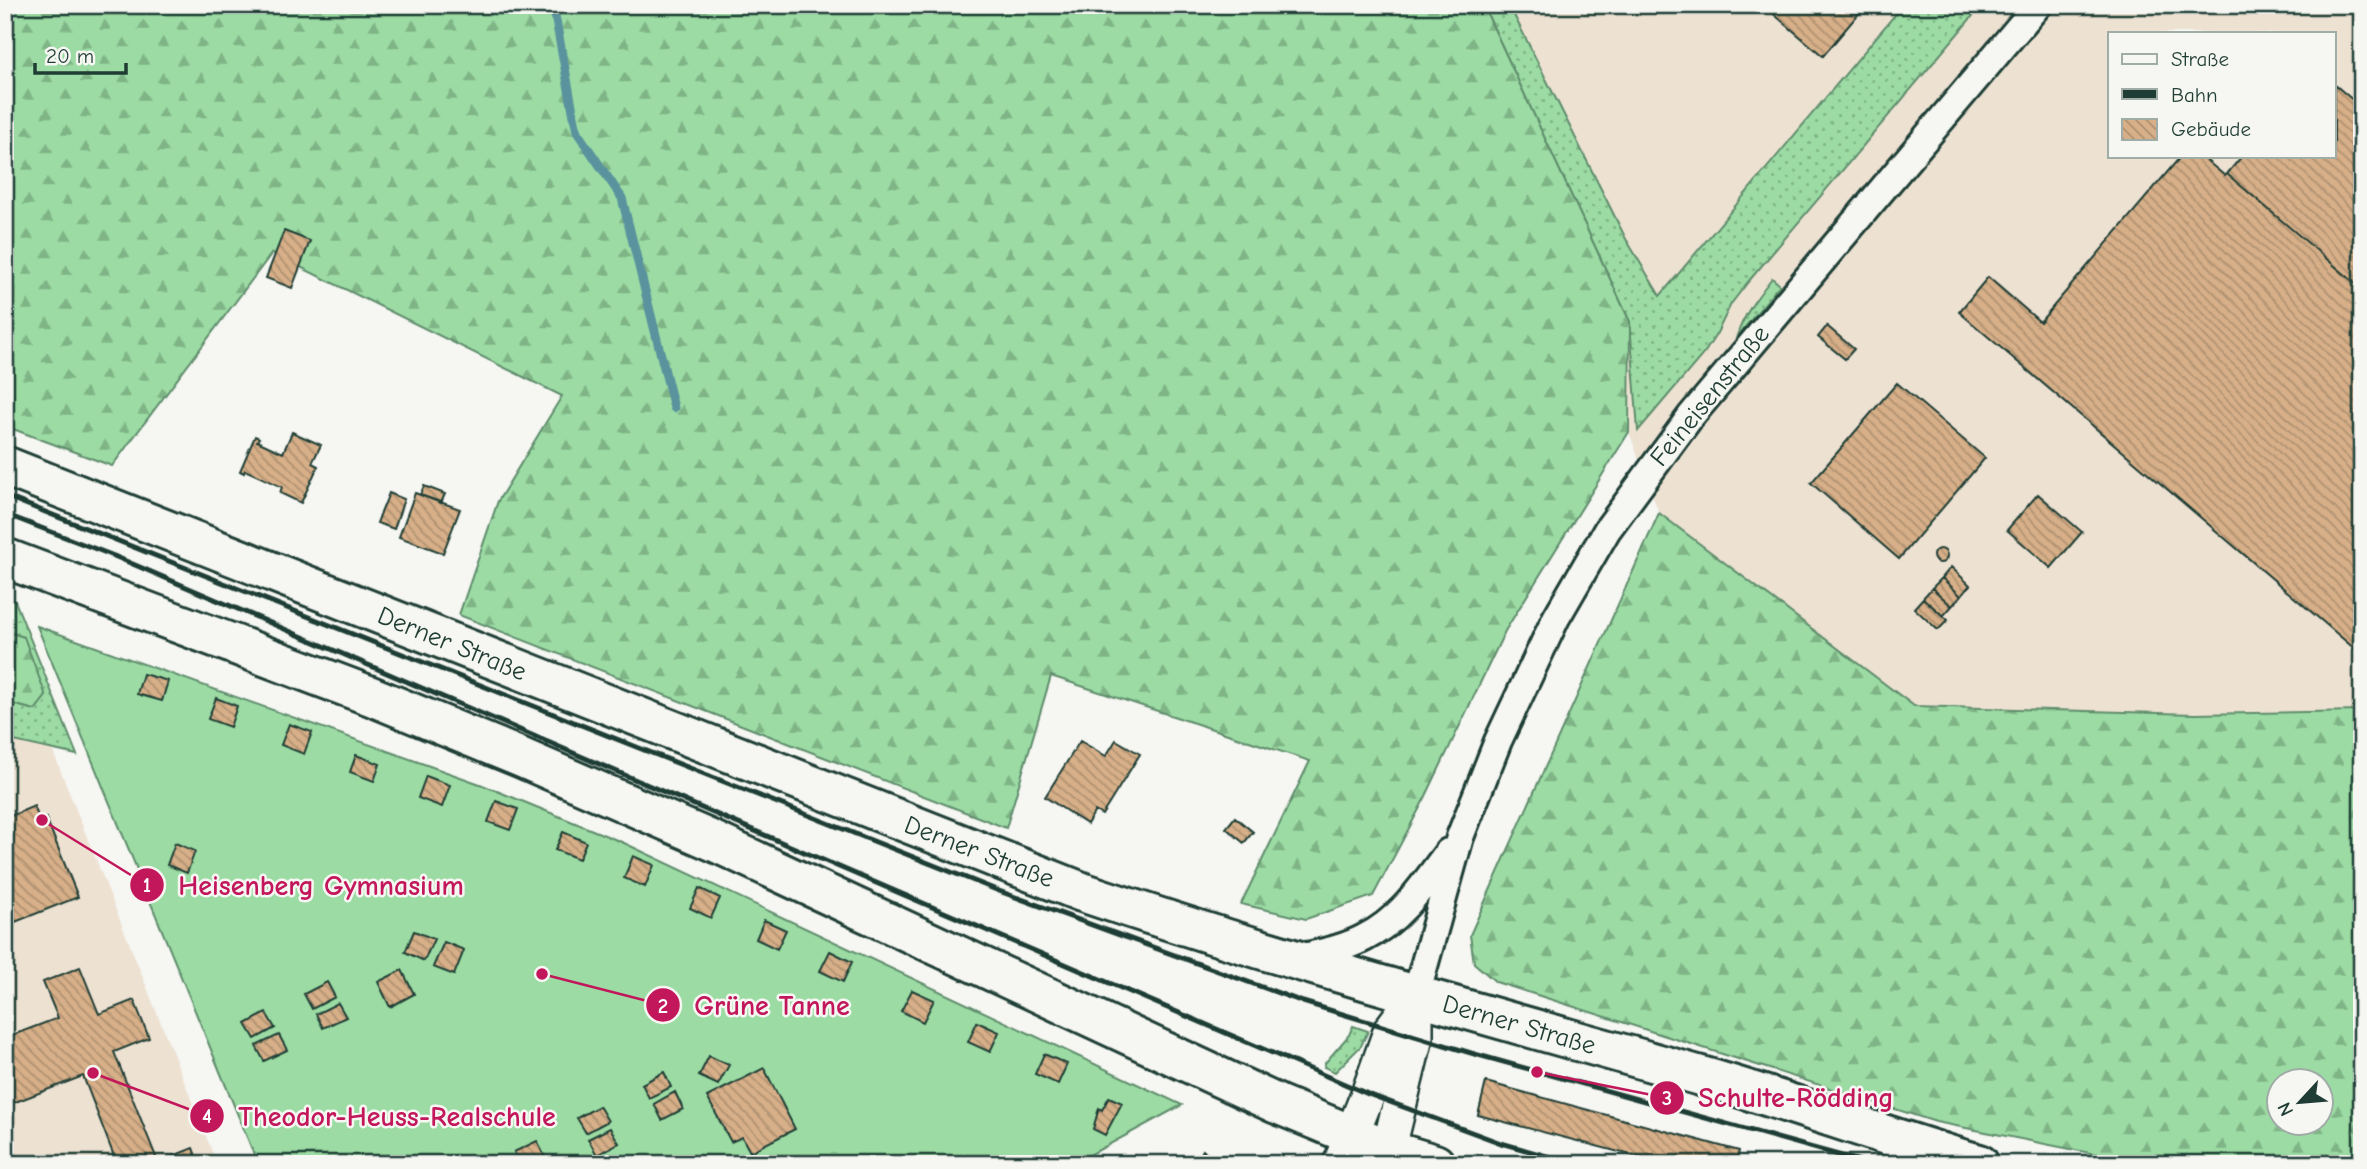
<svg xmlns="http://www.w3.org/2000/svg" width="2367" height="1169" font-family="'Comic Neue',sans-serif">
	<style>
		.built { fill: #ede1d2; fill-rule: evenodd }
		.grass { fill: url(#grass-dots); stroke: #5e8c6c; stroke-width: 2 }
		.forest { fill: url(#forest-firs); stroke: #5e8c6c; stroke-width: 2; fill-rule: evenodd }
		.garden { fill: #9cdca4; stroke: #5e8c6c; stroke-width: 2 }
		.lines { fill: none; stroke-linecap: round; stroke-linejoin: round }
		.stream { stroke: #5a939d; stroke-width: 9 }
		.building { fill: url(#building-back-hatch); stroke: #1f3d34; stroke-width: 2 }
		.minor-casing { stroke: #1f3d34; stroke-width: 32 }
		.tertiary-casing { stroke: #1f3d34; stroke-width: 38 }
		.primary-casing { stroke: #1f3d34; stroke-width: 44 }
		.minor { stroke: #f6f6f2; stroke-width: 26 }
		.tertiary { stroke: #f6f6f2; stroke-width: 33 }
		.primary { stroke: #f6f6f2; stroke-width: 38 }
		.rail { stroke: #1f3d34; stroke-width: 5 }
		.labels { text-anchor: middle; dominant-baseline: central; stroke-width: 5; stroke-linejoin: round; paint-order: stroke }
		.street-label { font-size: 26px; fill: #1f3d34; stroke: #f6f6f2 }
		.leader { fill: none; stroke: #c2185b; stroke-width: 2.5 }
		.callout-dot { fill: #c2185b; stroke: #f6f6f2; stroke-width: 2.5 }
		.mark-label { font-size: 21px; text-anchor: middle; font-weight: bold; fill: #fff }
		.callout-label { font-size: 28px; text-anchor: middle; font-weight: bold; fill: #c2185b; stroke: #f6f6f2; stroke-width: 5; stroke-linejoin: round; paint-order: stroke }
	</style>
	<defs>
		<pattern id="grass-dots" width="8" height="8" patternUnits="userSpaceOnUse" patternTransform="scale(1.75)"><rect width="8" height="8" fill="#9cdca4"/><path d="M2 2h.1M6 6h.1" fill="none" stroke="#7fb486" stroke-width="1.8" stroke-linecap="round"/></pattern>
		<pattern id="forest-firs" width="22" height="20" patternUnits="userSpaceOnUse" patternTransform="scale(1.75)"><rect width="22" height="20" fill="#9cdca4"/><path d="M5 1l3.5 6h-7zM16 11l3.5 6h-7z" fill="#7fb486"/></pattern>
		<pattern id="building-back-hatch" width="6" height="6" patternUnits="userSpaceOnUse" patternTransform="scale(1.75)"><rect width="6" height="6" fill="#d7af88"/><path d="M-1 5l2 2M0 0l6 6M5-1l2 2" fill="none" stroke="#ae9070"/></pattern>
	</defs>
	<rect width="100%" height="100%" fill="#f6f6f2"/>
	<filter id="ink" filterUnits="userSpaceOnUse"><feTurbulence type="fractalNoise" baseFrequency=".0143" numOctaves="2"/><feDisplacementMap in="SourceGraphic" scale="14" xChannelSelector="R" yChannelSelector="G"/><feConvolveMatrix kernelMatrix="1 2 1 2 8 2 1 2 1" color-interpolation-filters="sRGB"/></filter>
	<g filter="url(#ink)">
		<!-- built -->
		<path class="built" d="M1483,5h879v706l-167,3 -282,-8 -254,-193 -30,-81 1,-110zM2110,33h224v123h-224z
			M5,697l31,12 181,455h-212z"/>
		<!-- grass -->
		<path class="grass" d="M1483,5h26l117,234 34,57 243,-291h79l-234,277 -17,22 -14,29 -12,19 -67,79 -8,-109z
			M1772,278l8,7 -44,53c8,-24 21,-41 36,-60z
			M5,597l10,4 62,154 -72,-16v-37l30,8 -11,-73 -19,-6z
			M1353,1026l15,5 -7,15 -26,26 -11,-5 1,-4 24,-28z"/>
		<!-- forest -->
		<path class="forest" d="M5,5h1478l147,317 -1,110 -124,199 -79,165 -53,100 -67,23 -65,-15 69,-143 -259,-85 -45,152 -547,-213 39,-114 64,-105 -290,-143 -160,213 -107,-40z
			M1659,513l255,193 281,8 167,-3v453h-217l-209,-42 -440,-140 -22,-19 -4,-28zM2280,1082h42v42h-42z
			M5,631l19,6 22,59 -11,14 -30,-8z"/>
		<!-- garden -->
		<path class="garden" d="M37,626l443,158 144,59 558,262 -109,59h-815z"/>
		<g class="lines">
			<!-- stream -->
			<path class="stream" d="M553,5l24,127 45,66 52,210"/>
		</g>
		<!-- building -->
		<path class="building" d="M1763,5h103l-43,51z
			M2334,84l28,24v181l-135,-115 15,-18h92z
			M2181,156h20l24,20 2,-2 135,115v366l-403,-343 29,-35 52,45z
			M284,231l26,10 -18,47 -26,-10z
			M1827,326l27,23 -9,10 -27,-22z
			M1897,383l88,75 -86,101 -88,-76z
			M292,432l29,13 -9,18 6,3 -17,37 -21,-10 2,-6 -37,-17 -1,3 -4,-2 15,-35 4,2 -2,3 26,12z
			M424,486l21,8 -4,9 -21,-8z
			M389,493l15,6 -10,30 -17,-6z
			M415,493l45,16 -17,44 -44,-16z
			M2038,494l44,38 -31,36 -44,-38z
			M1933 556a7 7 0 1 1 14 0a7 7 0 1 1-14 0Z
			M1951,567l19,18 -9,11 -19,-18z
			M1942,578l19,18 -9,10 -20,-18z
			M1932,588l20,18 -9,10 -20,-18z
			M1923,598l25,22 -10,10 -24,-22z
			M143,674l25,7 -6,20 -25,-7z
			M216,698l21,8 -7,21 -22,-8z
			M289,724l23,8 -8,22 -23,-9z
			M1116,740l24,14 -38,61 -7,-4 -8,13 -42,-27 35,-56 26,15z
			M356,755l24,9 -6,17 -24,-9z
			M426,776l24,9 -8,22 -24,-9z
			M496,801l22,8 -8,21 -22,-8z
			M5,802l6,14 23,-10 6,15 6,-3 32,79 -73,29z
			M1235,817l18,15 -9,11 -18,-15z
			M563,832l23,10 -7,17 -24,-9z
			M175,843l20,8 -8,22 -20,-8z
			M633,856l21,9 -9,22 -21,-9z
			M699,888l21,10 -9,20 -21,-10z
			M764,920l22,10 -9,19 -21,-10z
			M414,931l20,8 -10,22 -19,-9z
			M444,942l20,8 -10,25 -21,-8z
			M830,951l22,11 -9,20 -23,-11z
			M80,967l19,47 35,-14 15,38 -35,14 44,110 35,-14 6,16h-82l-34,-88 -78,30v-68l53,-20 -15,-36z
			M402,970l12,24 -24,13 -12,-25z
			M327,982l8,15 -23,12 -8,-15z
			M912,990l22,10 -11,22 -22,-11z
			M338,1003l8,14 -23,11 -7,-14z
			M266,1013l9,15 -20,11 -9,-15z
			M977,1022l22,10 -9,20 -22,-10z
			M279,1035l8,15 -23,11 -8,-15z
			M1044,1054l23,10 -9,20 -23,-10z
			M709,1056l20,9 -11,20 -19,-9z
			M764,1068l31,61 -45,23 -8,-15 -11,5 -24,-45z
			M664,1072l7,15 -22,11 -7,-14z
			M1486,1082l253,69 -3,13h-71l-187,-49z
			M675,1092l8,17 -21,11 -8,-16z
			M1109,1097l13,6 -17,32 -12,-6 6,-21 3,2z
			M599,1106l9,15 -22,12 -9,-15z
			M610,1128l9,15 -22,12 -9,-16z
			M537,1141l8,16 -13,7h-12l-6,-12z
			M1203,1150l22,14h-30z"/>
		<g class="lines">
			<defs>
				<path id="minor" d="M1296,959c23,-6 47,-10 68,-21 37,-18 60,-54 84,-86
					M1416,995l44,-158 38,-96 58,-123 51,-88 84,-114 347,-411"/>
				<path id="tertiary" d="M1340,1164l28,-70 23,-65 25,-34
					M1385,1164l31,-127v-42"/>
				<path id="primary" d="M5,466l1077,426c204,69 412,125 619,184 94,27 185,61 278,88
					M5,558l366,138 151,62 191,83 564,263 111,46 47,14"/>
			</defs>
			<!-- minor casing -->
			<use href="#minor" class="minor-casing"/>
			<!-- tertiary casing -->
			<use href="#tertiary" class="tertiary-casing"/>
			<!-- primary casing -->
			<use href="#primary" class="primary-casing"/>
			<!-- minor -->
			<use href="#minor" class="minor"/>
			<!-- tertiary -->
			<use href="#tertiary" class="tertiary"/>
			<!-- primary -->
			<use href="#primary" class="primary"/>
			<!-- rail -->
			<path class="rail" d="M5,496l994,395 304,111 168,51 400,111
				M5,514l109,42 182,78 1072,460 133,49 74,21"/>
		</g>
	</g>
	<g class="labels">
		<!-- street labels -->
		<g class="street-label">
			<text transform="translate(1710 396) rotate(-51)">Feineisenstraße</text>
			<text transform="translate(452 644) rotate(22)">Derner Straße</text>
			<text transform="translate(979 852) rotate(21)">Derner Straße</text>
			<text transform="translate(1519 1025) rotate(16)">Derner Straße</text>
		</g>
	</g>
	<!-- callouts -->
	<path class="leader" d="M42 820L147 885M542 974L663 1005M1537 1072L1667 1098M93 1073L207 1116"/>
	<g class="callout-dot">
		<circle cx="42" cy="820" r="7"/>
		<circle cx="542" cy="974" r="7"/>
		<circle cx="1537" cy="1072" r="7"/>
		<circle cx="93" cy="1073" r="7"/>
		<circle cx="147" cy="885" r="18"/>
		<circle cx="663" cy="1005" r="18"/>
		<circle cx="1667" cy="1098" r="18"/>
		<circle cx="207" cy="1116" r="18"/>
	</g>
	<g class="mark-label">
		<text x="147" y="892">1</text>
		<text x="663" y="1013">2</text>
		<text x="1667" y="1105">3</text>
		<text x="207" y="1123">4</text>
	</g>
	<g class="callout-label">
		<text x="321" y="895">Heisenberg Gymnasium</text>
		<text x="772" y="1015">Grüne Tanne</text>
		<text x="1796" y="1107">Schulte-Rödding</text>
		<text x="397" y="1126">Theodor-Heuss-Realschule</text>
	</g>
	<!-- margin -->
	<rect width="2367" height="1169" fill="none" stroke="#f6f6f2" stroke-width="28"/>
	<rect x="14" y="14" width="2339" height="1141" fill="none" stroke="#1f3d34" stroke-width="2.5" filter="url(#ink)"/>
	<!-- legend -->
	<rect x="2108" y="32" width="228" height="126" fill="#f6f6f2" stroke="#a0aca6" stroke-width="2"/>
	<rect x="2122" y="54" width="35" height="10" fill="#f6f6f2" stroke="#a0aca6" stroke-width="2"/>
	<text x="2171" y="66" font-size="21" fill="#1f3d34">Straße</text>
	<rect x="2122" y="89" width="35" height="10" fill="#1f3d34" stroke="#a0aca6" stroke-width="2"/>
	<text x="2171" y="102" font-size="21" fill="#1f3d34">Bahn</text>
	<rect x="2122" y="119" width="35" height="21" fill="url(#building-back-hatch)" stroke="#a0aca6" stroke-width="2"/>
	<text x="2171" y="136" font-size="21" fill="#1f3d34">Gebäude</text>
	<!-- north arrow -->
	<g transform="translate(2300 1102) rotate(244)"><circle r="33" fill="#f6f6f2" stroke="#a0aca6" stroke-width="2"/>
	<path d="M0-5L12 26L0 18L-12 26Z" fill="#1f3d34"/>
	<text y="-10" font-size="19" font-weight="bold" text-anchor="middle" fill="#1f3d34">N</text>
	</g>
	<!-- scale -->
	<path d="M35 63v10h91v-10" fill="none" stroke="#1f3d34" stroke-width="3.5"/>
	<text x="46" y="63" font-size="21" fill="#1f3d34" stroke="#f6f6f2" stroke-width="5" paint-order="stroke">20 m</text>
</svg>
